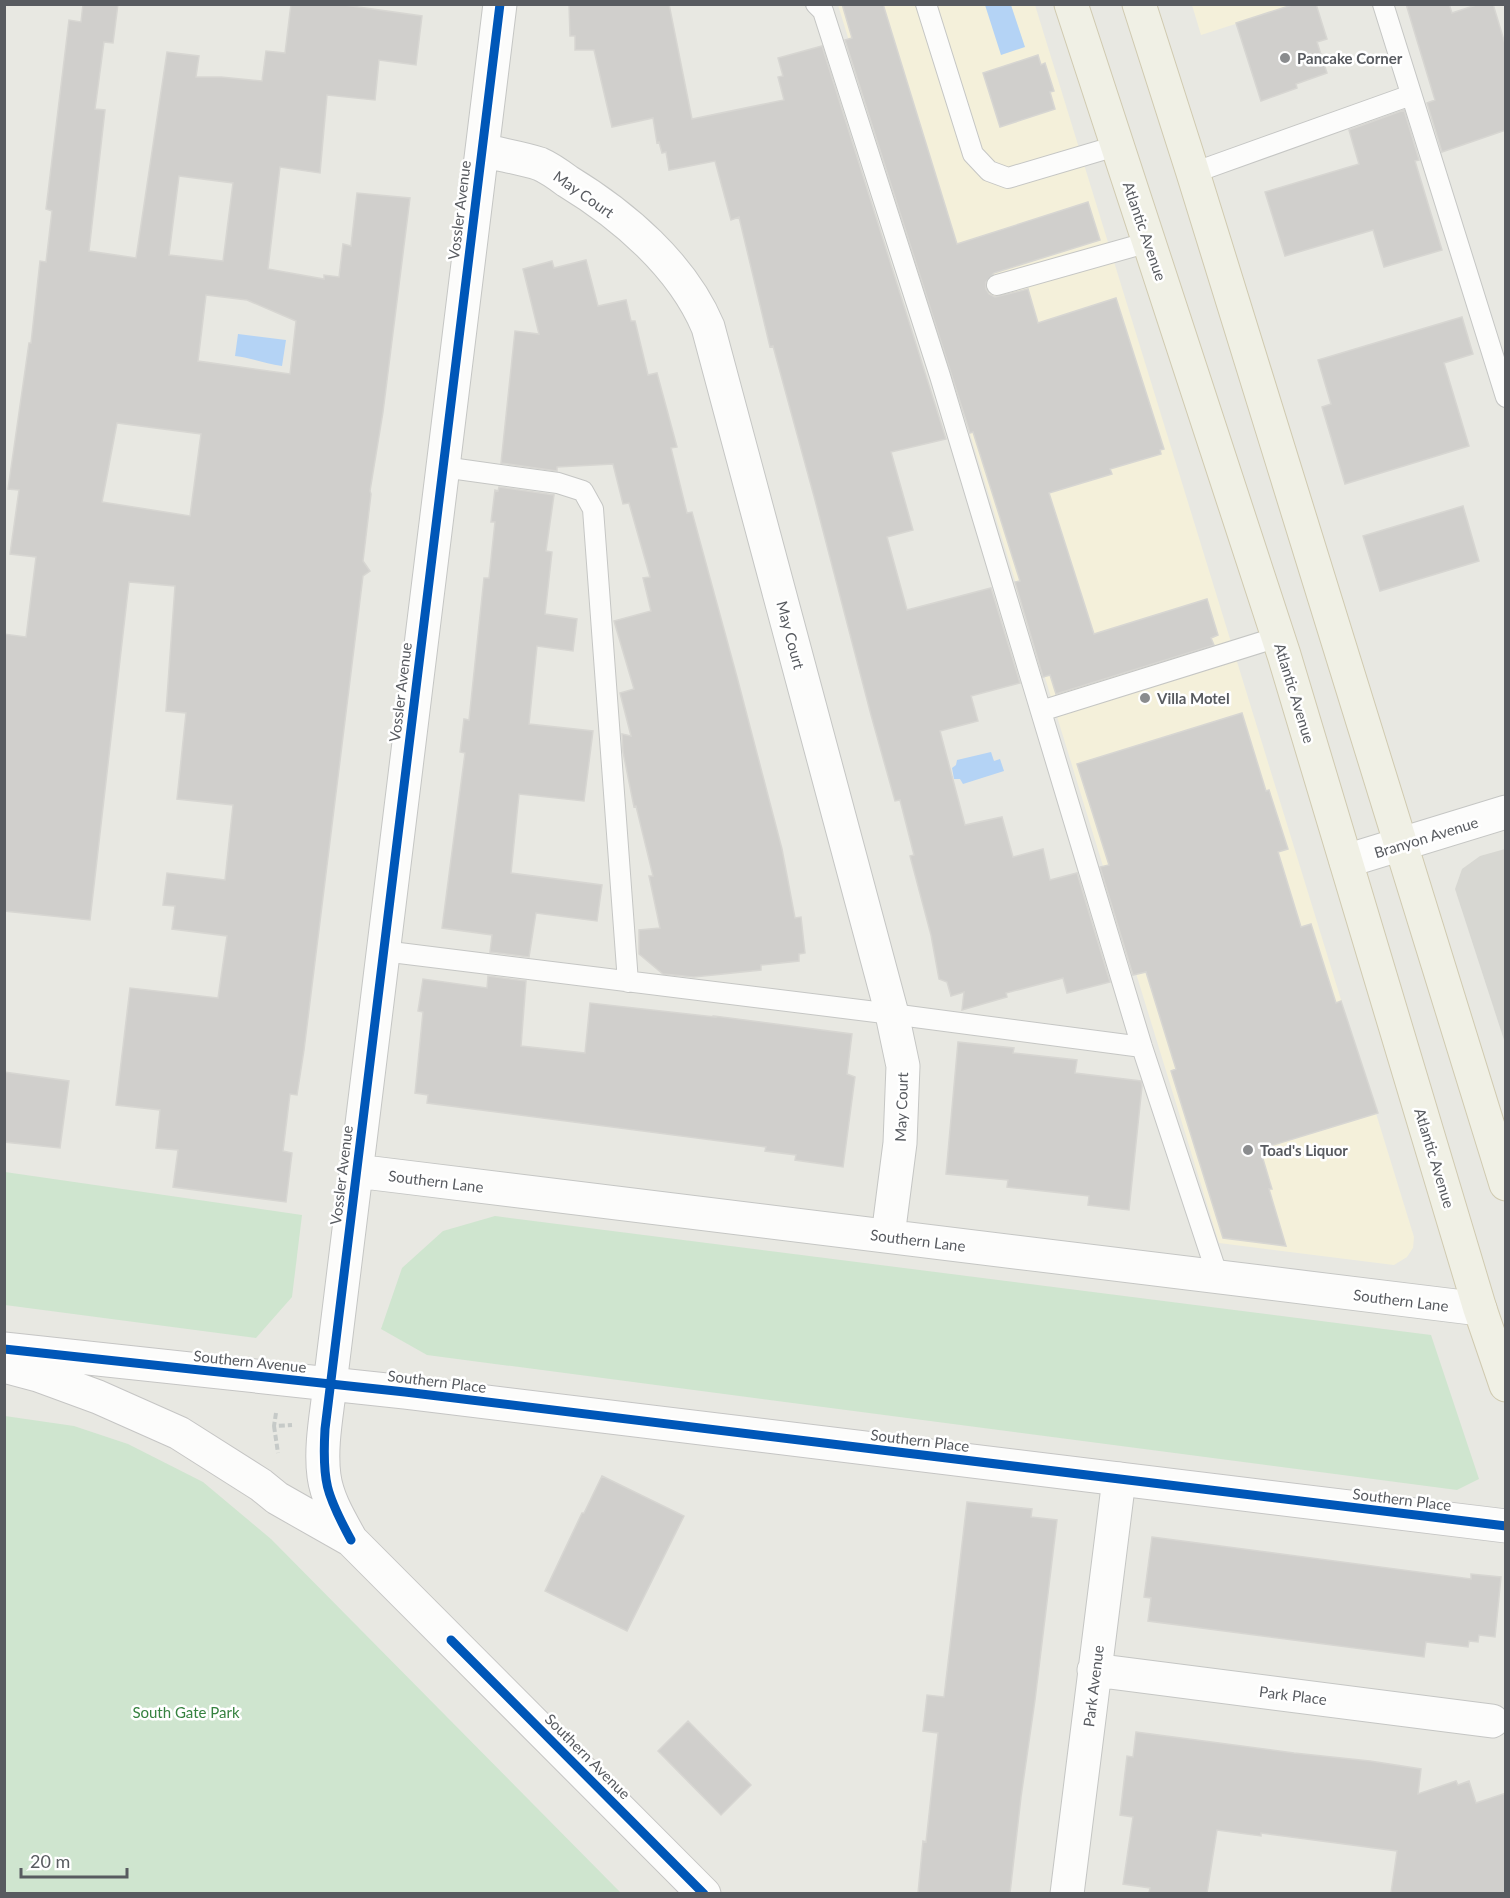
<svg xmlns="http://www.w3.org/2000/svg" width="1510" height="1898" font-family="Lato,sans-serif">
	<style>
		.commercial { fill: #f4f0da }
		.industrial { fill: #d7d7d2 }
		.green { fill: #cfe5cf }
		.water { fill: #b4d3f5 }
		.building { fill: #d0cfcc; stroke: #d7d6d2; stroke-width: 1.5; fill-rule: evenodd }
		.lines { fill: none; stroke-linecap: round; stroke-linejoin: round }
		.lane-casing { stroke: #c5c6c4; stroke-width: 22 }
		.street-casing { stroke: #c5c6c4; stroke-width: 35 }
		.secondary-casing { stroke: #c5c5c4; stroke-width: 35 }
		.primary-casing { stroke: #d0cab0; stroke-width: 35 }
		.path { stroke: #c6cac8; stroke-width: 4; stroke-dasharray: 6 3; stroke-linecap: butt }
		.lane { stroke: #fcfcfb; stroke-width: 20 }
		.street { stroke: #fcfcfb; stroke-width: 33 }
		.secondary { stroke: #fcfcfb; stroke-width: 33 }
		.primary { stroke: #f0f0e5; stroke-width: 33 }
		.cycleway-casing { stroke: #fff; stroke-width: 13 }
		.cycleway { stroke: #0057b8; stroke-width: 9 }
		.poi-dot { fill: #8a8c8e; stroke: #fff; stroke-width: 2 }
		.labels { text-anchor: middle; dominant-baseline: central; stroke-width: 5; stroke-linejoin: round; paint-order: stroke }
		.poi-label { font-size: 15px; font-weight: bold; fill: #585b60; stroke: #fff; text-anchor: start }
		.street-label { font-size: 15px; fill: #585b60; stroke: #fff }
		.park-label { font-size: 15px; fill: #368240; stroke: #fff }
	</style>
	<rect width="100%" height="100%" fill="#e8e8e2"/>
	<!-- commercial -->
	<path class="commercial" d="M838,5h197l379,1232 -1,11 -6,9 -13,8 -175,-22z
		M1192,5h103l-94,30z"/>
	<!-- industrial -->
	<path class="industrial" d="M1505,849h1l-1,194 -50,-154 7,-20 18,-13z"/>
	<!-- green -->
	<path class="green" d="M5,1172l297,43 -10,82 -36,41 -251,-33z
		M495,1216l936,119 48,144 -22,11 -1030,-135 -46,-26 21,-61 41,-37z
		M5,1416l69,10 54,18 75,38 68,57 350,354h-616z"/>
	<!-- water -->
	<path class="water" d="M985,5h26l14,42 -24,8z
		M238,334l48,6 -4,26c-17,-2 -30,-8 -47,-10z
		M991,752l3,9 6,-2 4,12 -41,13 -3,-5h-6l-2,-11 4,-3 1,-5z"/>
	<!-- building -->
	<path class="building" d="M83,4h35l-5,39 -9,-1 -9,67 10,1 -16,141 47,7 31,-206 32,4 -3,21h25l41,4 4,-30 19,2 6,-49h46l85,12 -6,49 -37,-5 -4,40 -48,-5 -7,78 -40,-6 -12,102 56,10v-4l15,2 4,-33 8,2 6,-53 53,5 -27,214 -13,79 1,3 -8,67 7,10 -7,5 -59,474 -7,45 -7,-1 -7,57 9,2 -6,49 -113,-15 5,-37 -22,-2 4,-38 -44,-5 14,-117 88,10 9,-62 -55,-7 3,-23 -12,-1 4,-32 58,7 8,-75 -56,-6 9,-86 -20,-2 9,-125 -46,-4 -39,338 -86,-9v-277l22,3 10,-80 -26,-3 9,-64 -11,-1 21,-146h2l9,-82 6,1 6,-51 -6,-2 23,-189 12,2zM179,176l54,7 -10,78 -54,-6zM206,295l41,5 49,21 -6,53 -92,-13zM117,423l84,11 -11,82 -88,-14z
		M569,4h100l23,115 92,-19 -6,-23 5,-1 -5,-18 44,-12 124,393 -55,13 22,78 -26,7 20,73 84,-22 29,95 -49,13 7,25 -38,10 25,94 37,-8 11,40 30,-8 7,31 27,-7 33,109 -43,11 -4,-15 -57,15 1,4 -45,13 2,-18 -13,4 -4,-14 -8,-3 -8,-44 -21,-79 4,-1 -14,-55 -5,1 -24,-86 -56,-215 -42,-154 -3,1 -31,-130 -8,3 -16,-59 -46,9 -3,-18 -4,1 -3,-11 -2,1 -4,-25 -41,9 -18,-77h-19v-14h-5z
		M842,4h41l74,240 131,-42 12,38 -106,33 -8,9v7l3,5 6,3 33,-8 10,34 78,-25 48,151 -4,1 1,4 -51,15 2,5 -63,19 45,141 113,-35 11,36 -7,3 3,7 -158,49 -6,-19 -7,2 -28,-95 5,-1 -47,-149 -3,1 -125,-393 7,-2z
		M1295,4h21l11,35 -10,3 10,31 -31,11 1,4 -36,13 -25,-78z
		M1406,4h43l3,9 27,-9h14l13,43v83l-64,22 -15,-49 8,-3z
		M1038,55l3,10 4,-2 9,28 -4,1 5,17 -55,18 -17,-54z
		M1404,110l15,50 -4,1 27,89 -58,17 -11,-37 -88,26 -20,-64 94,-28 -10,-34z
		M586,260l12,46 28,-6 5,21h4l13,54 9,-2 20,74 -6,1 16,65 5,-1 45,165 45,172 13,69 6,-1 4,36 -6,1v7l-38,4v5l-67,7 -31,-3 -24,-20v-24l21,-2 -11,-52h4l-17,-70 -2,1 -11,-55 -1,-18 9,2 -11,-43 14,-4 -20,-68 37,-10 -8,-33 7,-1 -21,-74 -6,1 -10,-40 -56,3v4l-56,-8 14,-132 24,3 -16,-65 29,-8 2,7z
		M1462,317l11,37 -29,9 25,83 -124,38 -23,-77 9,-3 -13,-44z
		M499,487l55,8 -8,56 6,1 -7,62 32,5 -4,32 -36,-5 -8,78 64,7 -9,70 -65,-7 -8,79 91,12 -5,36 -61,-8 -7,44 -39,-5 2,-17 -50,-7 23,-175 -5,-1 4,-33 5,1 15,-142h5l6,-56h-4l4,-32 3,1z
		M1463,506l16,55 -99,30 -17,-55z
		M1242,713l24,78 3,-1 19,59 -10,3 23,75 10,-3 25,79 5,-2 37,112 -118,36 12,40h-3l17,57 -63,-8 -52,-167 5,-2 -30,-97 -13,3 -33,-108 9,-2 -32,-101z
		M488,976l38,5 -5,65 64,7 5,-50 125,14 -1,-1 138,18 -5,40 8,3 -12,90 -48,-7 1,-5 -31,-4 1,-4 -339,-44 1,-8 -13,-2 8,-81 -5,-1 5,-32 64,9z
		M958,1042l56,6 -1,5 64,7 -2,13 66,8 1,5 -13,124 -41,-5 1,-9 -82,-9 1,-7 -62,-6z
		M4,1072l65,9 -9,67 -56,-6z
		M602,1476l82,40 -57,115 -82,-40 37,-78h2z
		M967,1502l65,7 -1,8 26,3 -22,180 -14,97 -11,96h-92l5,-52 3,1 12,-109 -15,-2 4,-36 17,2z
		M1152,1537l319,42v-5l30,3 -6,60 -16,-2 -1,7 -9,-1 -1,6 -42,-5 -2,15 -276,-36 3,-23 -7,-1z
		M688,1721l63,64 -30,30 -63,-64z
		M1136,1732l158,21 76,8 51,8 -3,25 38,-13 2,4 11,-4 7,22 30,-10v100h-115l6,-42 -136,-18v3l-44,-6 -10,63h-58l1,-5 -27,-4 10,-67 -13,-2 7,-59 6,1z"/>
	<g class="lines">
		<defs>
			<path id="lane" d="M816,4l7,7 117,365 202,671 76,230
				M926,4l47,150 16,17 19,7 108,-32
				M1383,4l123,393
				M1193,173l218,-78
				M997,285l152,-43
				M443,467l115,16 25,8 10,18 35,473
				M1041,711l237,-74
				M383,951l509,63 250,33"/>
			<path id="street" d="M482,150c19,5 40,8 58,14 9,4 19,11 27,17 56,34 115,84 141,146l184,687 11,52 -3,77 -12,93
				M1346,861l160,-49
				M356,1171l1124,138
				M330,1384l170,-1380
				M1094,1670l398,51
				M1067,1894l52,-415"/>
			<path id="secondary" d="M4,1349l401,43 1101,134
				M4,1366l34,9 60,22 81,36 82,52 16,13 74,42 353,354
				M330,1384c-3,29 -10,62 -6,92 3,23 16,44 27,64"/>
			<path id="primary" d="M1071,4l213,651 196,654 26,76
				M1139,4l54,169 313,1011"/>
		</defs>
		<!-- lane casing -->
		<use href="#lane" class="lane-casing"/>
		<!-- street casing -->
		<use href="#street" class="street-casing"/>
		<!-- secondary casing -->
		<use href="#secondary" class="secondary-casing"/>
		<!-- primary casing -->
		<use href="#primary" class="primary-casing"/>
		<!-- path -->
		<path class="path" d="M276,1413l-2,13 18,-1
			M274,1426l4,27"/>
		<!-- lane -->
		<use href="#lane" class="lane"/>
		<!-- street -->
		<use href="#street" class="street"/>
		<!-- secondary -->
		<use href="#secondary" class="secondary"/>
		<!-- primary -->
		<use href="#primary" class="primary"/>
		<defs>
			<path id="cycleway" d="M4,1349l401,43 1101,134
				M351,1540c-25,-46 -29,-59 -26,-111l175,-1425
				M451,1640l253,254"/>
		</defs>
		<!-- cycleway casing -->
		<use href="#cycleway" class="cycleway-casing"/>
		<!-- cycleway -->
		<use href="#cycleway" class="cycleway"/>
	</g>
	<!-- markers -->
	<g class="poi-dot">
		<circle cx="1285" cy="58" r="6"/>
		<circle cx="1145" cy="698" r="6"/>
		<circle cx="1248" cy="1150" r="6"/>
	</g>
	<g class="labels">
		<!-- poi labels -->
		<g class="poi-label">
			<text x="1297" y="58">Pancake Corner</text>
			<text x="1157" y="698">Villa Motel</text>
			<text x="1260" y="1150">Toad's Liquor</text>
		</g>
		<!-- street labels -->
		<g class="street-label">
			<text transform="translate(584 194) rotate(35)">May Court</text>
			<text transform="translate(459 210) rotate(-83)">Vossler Avenue</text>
			<text transform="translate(1145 231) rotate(71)">Atlantic Avenue</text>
			<text transform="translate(791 635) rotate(75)">May Court</text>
			<text transform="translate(400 692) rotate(-83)">Vossler Avenue</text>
			<text transform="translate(1295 693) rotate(73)">Atlantic Avenue</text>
			<text transform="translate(1426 837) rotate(-17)">Branyon Avenue</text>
			<text transform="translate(901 1107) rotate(-88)">May Court</text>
			<text transform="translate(1435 1158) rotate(73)">Atlantic Avenue</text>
			<text transform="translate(341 1175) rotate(-83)">Vossler Avenue</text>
			<text transform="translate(436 1181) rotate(7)">Southern Lane</text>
			<text transform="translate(918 1240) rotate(7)">Southern Lane</text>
			<text transform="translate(1401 1300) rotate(7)">Southern Lane</text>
			<text transform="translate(250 1361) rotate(6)">Southern Avenue</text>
			<text transform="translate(437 1381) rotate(7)">Southern Place</text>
			<text transform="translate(920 1440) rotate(7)">Southern Place</text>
			<text transform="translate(1402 1499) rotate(7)">Southern Place</text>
			<text transform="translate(1093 1686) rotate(-83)">Park Avenue</text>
			<text transform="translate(1293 1695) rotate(7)">Park Place</text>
			<text transform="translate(588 1756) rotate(45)">Southern Avenue</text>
		</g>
		<!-- park labels -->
		<g class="park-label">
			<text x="186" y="1712">South Gate Park</text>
		</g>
	</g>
	<!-- border -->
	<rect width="1510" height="1898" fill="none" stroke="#585b60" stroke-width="12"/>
	<!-- scale -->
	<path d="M21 1868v9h106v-9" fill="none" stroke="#585b60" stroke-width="3"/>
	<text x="30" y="1868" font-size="18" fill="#585b60" stroke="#ffffff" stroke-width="4.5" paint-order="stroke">20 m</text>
</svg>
